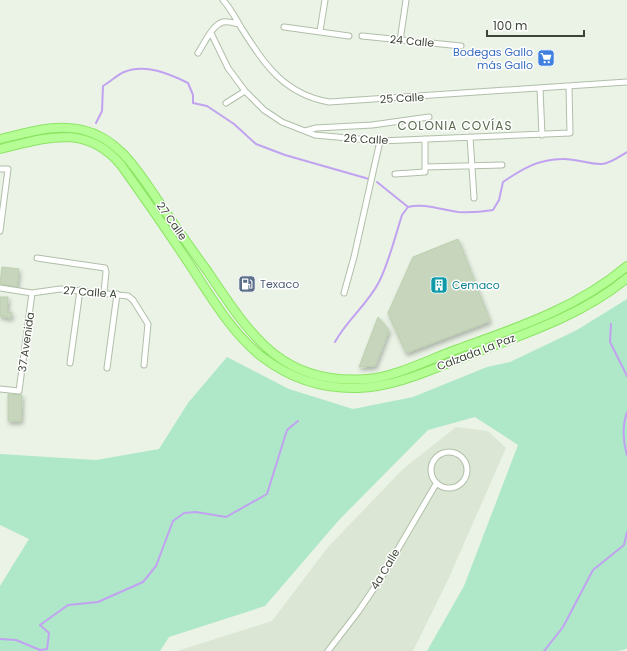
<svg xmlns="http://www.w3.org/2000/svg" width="627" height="651" font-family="Poppins,sans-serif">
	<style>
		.residential { fill: #dbe7d4 }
		.green { fill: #afe8c8 }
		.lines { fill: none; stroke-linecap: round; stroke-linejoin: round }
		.stream { stroke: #c1a2f0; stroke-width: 2 }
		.building { fill: #c6d5bc; stroke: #bcd0af; filter: url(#shadow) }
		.street-casing { stroke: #b1bfa9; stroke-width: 7 }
		.primary-casing { stroke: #8de464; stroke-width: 10 }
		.street { stroke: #fff; stroke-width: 5 }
		.primary { stroke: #b4fe95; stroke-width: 8 }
		.labels { text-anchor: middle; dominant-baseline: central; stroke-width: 3; stroke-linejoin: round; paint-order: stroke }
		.street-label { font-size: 11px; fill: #3c4636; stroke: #fff }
		.shop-label { font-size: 11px; fill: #366cbe; stroke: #fff; text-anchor: end }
		.service-label { font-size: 11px; fill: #4e5e75; stroke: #fff; text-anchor: start }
		.culture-label { font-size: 11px; fill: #0d838f; stroke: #fff; text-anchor: start }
		.neighbourhood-label { font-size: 12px; letter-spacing: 1px; fill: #59694d; stroke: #fff }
	</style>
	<defs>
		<filter id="shadow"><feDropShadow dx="1.5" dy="3" stdDeviation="2" flood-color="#0004"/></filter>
	</defs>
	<rect width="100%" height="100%" fill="#eaf3e6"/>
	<!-- residential -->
	<path class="residential" d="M456,427l32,4 18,17 -58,132 -35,71h-236l95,-30 56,-74 75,-78z"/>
	<!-- green -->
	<path class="green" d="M627,299v350l-9,2h-191l37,-65 54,-141 -43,-28 -47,13 -89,90 -74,86 -96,31 -9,14h-160v-65l29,-47 -29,-14v-71l96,6 63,-11 29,-46 39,-46 62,32 64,20 60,-12 74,-30 23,-5 67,-32z"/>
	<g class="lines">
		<!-- stream -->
		<path class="stream" d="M96,123l6,-12 1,-25c7,-4 14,-11 21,-14 21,-9 46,2 64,11l5,12v8l14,3 27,18 22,20 29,11 84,24
			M377,182l31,25
			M611,324l-1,18 17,34
			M335,342c12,-22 32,-37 44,-60 10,-20 16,-45 23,-67l6,-8c17,-4 33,3 50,5 13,1 23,0 35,-2l6,-10 4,-18c19,-13 36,-23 59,-23 13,-1 28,6 40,5 9,-1 18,-8 25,-12
			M627,412c-5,14 -4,29 0,43
			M0,639l16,1 24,10 7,-1 2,-16 -9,-8 28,-20 30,-3 45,-20 13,-16 17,-45 11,-8 12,-1 30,5 41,-23 20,-64 11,-9
			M544,651l19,-24 30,-57 31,-25 3,-13"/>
	</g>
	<!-- building -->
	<path class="building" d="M458,239l32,82 -84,32 -18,-40 25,-56z
		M2,267l17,2 -2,18 -17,-3z
		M0,297h8l-1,15h5l-1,6 -11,-2z
		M378,317l11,13 -14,36 -16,1z
		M8,394l14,1 -1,26h-13z"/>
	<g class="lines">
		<defs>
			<path id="street" d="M223,0c8,9 13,19 19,29 23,36 42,65 87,73l298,-20
				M284,27l65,9
				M320,31l5,-31
				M211,33l17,35 17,23 19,19 18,12 33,13 65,6 190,-8 -1,-46
				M362,36l99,10
				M400,41l6,-41
				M198,53c6,-9 14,-28 25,-31 5,-1 11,1 16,2
				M540,89l2,46
				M226,103l19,-12
				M305,131l11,-3 56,-3 57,-8
				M470,137l4,61
				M425,167l77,-2
				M0,169h8l-8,62
				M395,174l30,-2v-33
				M37,258l68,10 1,4 -2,20
				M0,288l32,5 28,-4 68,7 5,4 15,24 -4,41
				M344,293l10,-36 26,-116
				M70,363l10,-73
				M107,368l10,-74
				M0,389l19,2 13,-98
				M431 470a18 18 0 1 1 36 0a18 18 0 1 1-36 0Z
				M328,651l30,-39 23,-34 55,-94"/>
			<path id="primary" d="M0,139c27,-6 56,-16 83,-9 34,8 52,37 70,63 18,27 36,53 55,79 42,62 73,114 159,107 28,-2 61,-19 88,-29 61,-22 121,-41 172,-84
				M0,149c46,-11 86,-26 121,16 23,32 45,64 67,97 21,32 46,75 77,97 27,20 59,30 93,29 37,-1 72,-18 106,-31 57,-22 116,-40 163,-79"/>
		</defs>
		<!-- street casing -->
		<use href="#street" class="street-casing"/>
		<!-- primary casing -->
		<use href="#primary" class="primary-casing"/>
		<!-- street -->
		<use href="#street" class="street"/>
		<!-- primary -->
		<use href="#primary" class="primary"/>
	</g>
	<!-- icons -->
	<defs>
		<symbol id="supermarket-square" viewBox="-11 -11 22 22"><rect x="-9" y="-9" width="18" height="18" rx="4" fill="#3f7fe0" stroke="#fff"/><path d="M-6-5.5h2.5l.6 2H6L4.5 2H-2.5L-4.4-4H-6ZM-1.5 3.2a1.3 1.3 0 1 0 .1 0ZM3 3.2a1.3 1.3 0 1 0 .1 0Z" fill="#fff"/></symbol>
		<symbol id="fuel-square" viewBox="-11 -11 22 22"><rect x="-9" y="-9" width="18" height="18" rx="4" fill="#5c6f8a" stroke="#fff"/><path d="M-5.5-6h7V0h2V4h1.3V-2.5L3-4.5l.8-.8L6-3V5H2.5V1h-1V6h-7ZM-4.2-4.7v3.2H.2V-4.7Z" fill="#fff"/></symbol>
		<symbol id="building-square" viewBox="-11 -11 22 22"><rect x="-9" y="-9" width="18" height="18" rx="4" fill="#0f9aa8" stroke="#fff"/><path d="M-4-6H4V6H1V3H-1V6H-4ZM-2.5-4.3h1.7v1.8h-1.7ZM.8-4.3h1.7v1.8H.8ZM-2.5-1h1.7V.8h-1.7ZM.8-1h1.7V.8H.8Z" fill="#fff"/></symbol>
	</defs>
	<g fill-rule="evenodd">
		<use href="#supermarket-square" x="536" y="48" width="20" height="20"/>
		<use href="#fuel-square" x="237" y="274" width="20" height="20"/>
		<use href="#building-square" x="429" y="275" width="20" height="20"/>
	</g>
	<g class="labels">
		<!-- street labels -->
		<g class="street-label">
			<text transform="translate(412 41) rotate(5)">24 Calle</text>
			<text transform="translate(402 98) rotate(-3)">25 Calle</text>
			<text transform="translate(366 139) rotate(3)">26 Calle</text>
			<text transform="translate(172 221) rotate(55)">27 Calle</text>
			<text transform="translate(90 292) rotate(4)">27 Calle A</text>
			<text transform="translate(26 342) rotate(-82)">37 Avenida</text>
			<text transform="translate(476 352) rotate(-21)">Calzada La Paz</text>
			<text transform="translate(385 569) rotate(-59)">4a Calle</text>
		</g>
		<!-- shop labels -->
		<g class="shop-label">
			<text x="533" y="52">Bodegas Gallo<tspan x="533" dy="13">más Gallo</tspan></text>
		</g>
		<!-- service labels -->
		<g class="service-label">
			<text x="260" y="284">Texaco</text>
		</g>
		<!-- culture labels -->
		<g class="culture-label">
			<text x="452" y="285">Cemaco</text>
		</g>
		<!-- neighbourhood labels -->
		<g class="neighbourhood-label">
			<text x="455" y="125">COLONIA COVÍAS</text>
		</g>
	</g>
	<!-- scale -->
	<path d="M487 30v6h97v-6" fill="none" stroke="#3c4636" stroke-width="2"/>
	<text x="493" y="30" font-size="12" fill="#3c4636" stroke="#ffffff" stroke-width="3" paint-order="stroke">100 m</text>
</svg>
